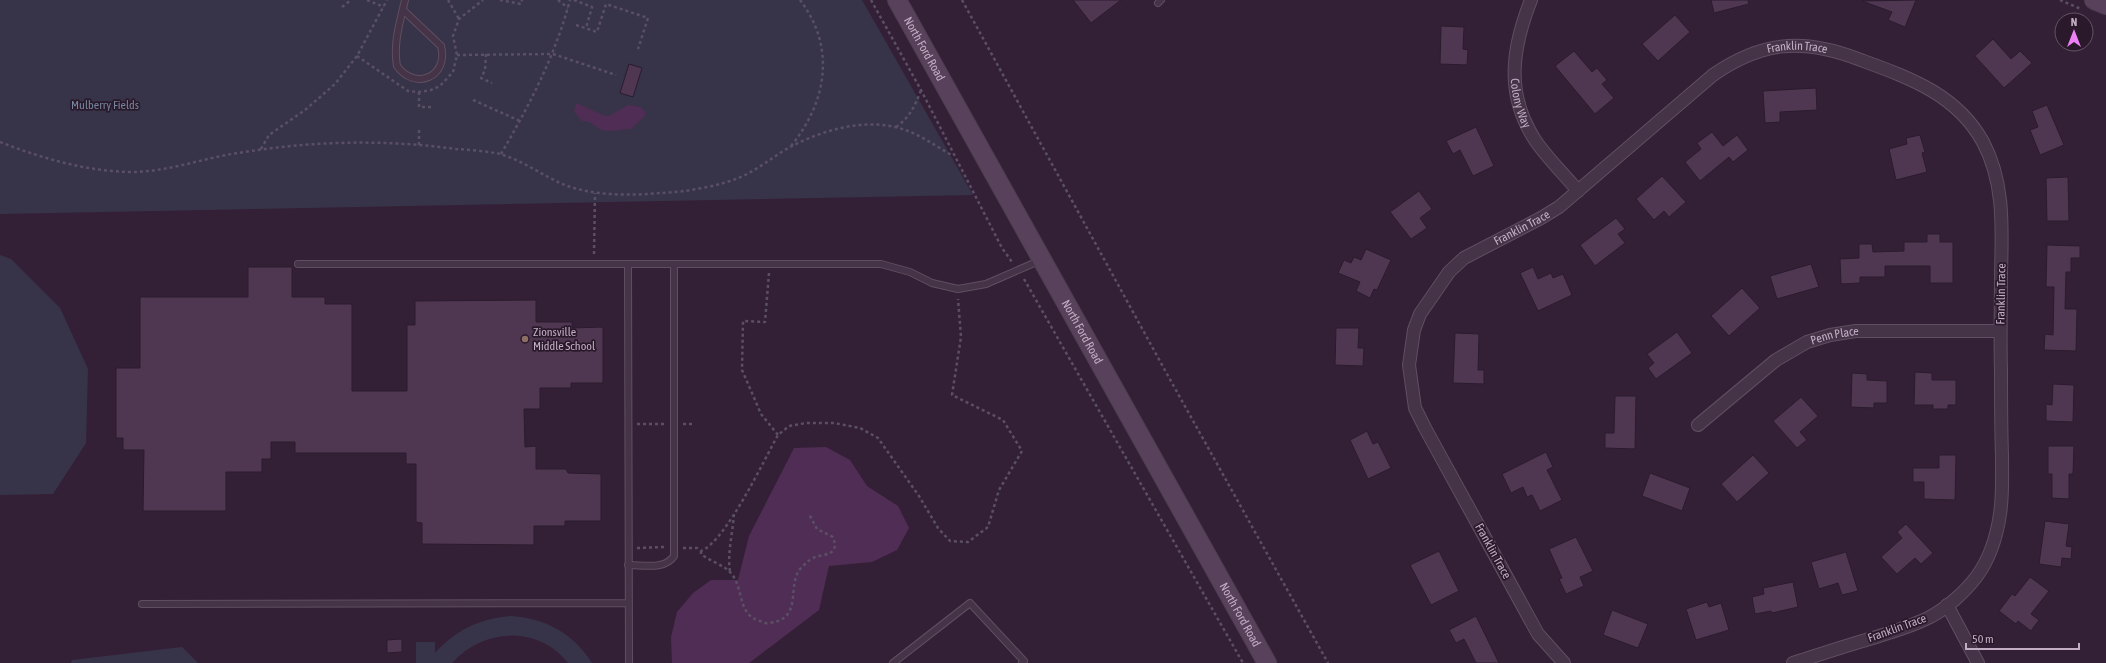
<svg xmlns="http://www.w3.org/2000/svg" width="2106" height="663" font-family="'Asap Condensed',sans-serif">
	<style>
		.green { fill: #373449 }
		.water { fill: #502d54 }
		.building { fill: #4f3752; stroke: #2b1b2d }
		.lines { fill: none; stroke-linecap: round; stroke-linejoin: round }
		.lane-casing { stroke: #604e62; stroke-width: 8 }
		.street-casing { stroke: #604e62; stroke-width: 14 }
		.secondary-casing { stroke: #4e3d50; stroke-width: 20 }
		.path { stroke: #5a4f65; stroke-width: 2.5; stroke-dasharray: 3 3; stroke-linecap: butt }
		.lane { stroke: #453347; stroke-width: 6 }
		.street { stroke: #453347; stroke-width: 12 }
		.secondary { stroke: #58415a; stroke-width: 18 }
		.education-dot { fill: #8d6e63; stroke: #29192b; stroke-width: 1.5 }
		.labels { text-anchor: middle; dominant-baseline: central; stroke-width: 3.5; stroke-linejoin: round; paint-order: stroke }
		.street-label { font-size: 12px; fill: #c2adc4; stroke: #29192b }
		.park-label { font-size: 12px; fill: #75879e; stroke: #29192b }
		.poi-label { font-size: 12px; fill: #c2adc4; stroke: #29192b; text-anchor: start }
	</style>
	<rect width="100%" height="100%" fill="#342036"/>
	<!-- green -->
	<path class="green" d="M0,0h862l111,195 -973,19z
		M0,255l11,4 49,49 28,61 -2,74 -33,51 -53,1z
		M510,616c35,2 63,17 82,47h-24c-30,-38 -85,-35 -116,0h-36v-21h19v11c21,-23 44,-34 75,-37z
		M182,647l16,16h-127l1,-3z"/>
	<!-- water -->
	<path class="water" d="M576,103l29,13 6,-1 17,-10 12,2 6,6 -2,4 -13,12c-11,0 -19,4 -29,1 -9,-3 -8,-9 -20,-9l-8,-9z
		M826,447l24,13 17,26 31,20 11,22 -12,22 -25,12 -43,4 -10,44 -70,53h-77l-1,-26 6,-25 16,-19 18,-13h27l11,-44 45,-88z"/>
	<!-- building -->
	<path class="building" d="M1073,0h48l-30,23z
		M1711,0h37l1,4 -35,9z
		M1916,0l-11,27 -17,-7 4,-8 -30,-11z
		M1675,15l15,17 -32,29 -16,-17z
		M1441,26l23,1 -1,22 5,1 -1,15 -27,-1z
		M1993,39l18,20 9,-8 12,12 -28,25 -29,-32z
		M1574,51l18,21 5,-4 10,12 -5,4 12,14 -19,16 -40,-48z
		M629,64l13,4 -9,29 -13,-4z
		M1816,88l1,22 -37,2v10l-15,1 -2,-32z
		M2047,105l17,40 -24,10 -10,-25 8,-3 -6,-16z
		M1476,127l18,39 -21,10 -13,-26 -7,4 -7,-13z
		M1712,132l11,14 14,-11 11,15 -15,12 -4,-5 -29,24 -15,-19 16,-13 -4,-6z
		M1920,135l5,17 -3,1 5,19 -31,8 -7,-31 18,-5 -1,-6z
		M1662,176l24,26 -17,15 -5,-6 -10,9 -18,-21z
		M2068,177l1,44h-22l-1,-43z
		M1419,191l13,18 -12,9 7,10 -16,11 -21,-27z
		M1616,218l9,11 -7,5 7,9 -30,23 -15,-21z
		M1927,234h13v8h13v41h-23v-17h-45v11h-25v6l-19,1 -1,-25 19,-1v-14h13l1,8 31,-1v-9h23z
		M2047,245l33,1v12h-9v14h-5l-1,37h12l-1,42 -32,-1 1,-16 8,1 1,-48h-8z
		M1366,249l25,11 -14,30 -3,-1 -4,9 -14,-7 4,-9 -22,-9 6,-13 7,3 3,-6 7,3z
		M1811,264l8,23 -42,12 -7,-23z
		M248,267h44v30h33v7h27v87h55v-66h8v-24l121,-1v22h36v6l31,-1v56h-32v5h-31v21h-16l1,38 11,-1v23h30l2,4 33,1v47h-36v5h-31v19l-112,-1v-21l-6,-1v-58h-10v-11h-111v-11h-24v17h-9v13h-36v39h-83l1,-61h-21v-12h-7v-70h24v-71h108z
		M1533,267l5,12 13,-6 2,5 10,-4 9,21 -34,16 -18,-38z
		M1742,288l18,20 -31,28 -18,-20z
		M1336,328h23l-1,20h6l-1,18 -28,-1z
		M1677,332l15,21 -36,26 -8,-11 6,-5 -7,-9z
		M1455,333l24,1 -1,36h6v14l-31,-1z
		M1915,372l17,1v7h24v25h-8v4h-15v-4h-19z
		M1852,373l15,1v6l20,1v22h-13v5l-23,-1z
		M2053,384l21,1 -1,37 -27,-1v-17l6,1z
		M1615,396h21l-1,53 -30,-1v-15h9z
		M1801,397l17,19 -18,16 7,8 -10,8 -24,-27z
		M1367,431l6,13 5,-2 13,26 -23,11 -18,-39z
		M2048,446h26l-1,28h-4v25l-17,-1v-24h-4z
		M1546,452l7,15 -6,3 15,30 -22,11 -8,-16 -5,2 -4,-10 -12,6 -9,-19z
		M1753,455l16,18 -32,29 -16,-18z
		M1939,455h17l-1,45 -31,-1v-17h-11v-14h26z
		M1650,473l40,15 -8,23 -40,-15z
		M2045,521l24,3 -3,22 6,1 -1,12 -9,-1 -1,9 -22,-3z
		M1906,524l27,29 -12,11 -6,-6 -18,16 -16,-17 21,-19 -5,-6z
		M1576,537l17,34 -13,6 4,9 -18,8 -7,-15 3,-1 -13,-29z
		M1439,551l20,40 -28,14 -21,-40z
		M1846,552l12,39 -16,4 -4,-12 -19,6 -8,-27z
		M2030,577l19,14 -18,23 8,6 -8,11 -13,-10 -2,3 -17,-13 13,-17 3,2z
		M1793,582l5,25 -26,6 -1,-2 -16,3 -3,-17 12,-3 -1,-6z
		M1707,602l2,5 12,-4 8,27 -33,10 -10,-31z
		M1612,610l36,14 -10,24 -35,-13z
		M1476,616l23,47h-23l-12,-24 -8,4 -7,-13z
		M402,639v13l-15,1v-13z"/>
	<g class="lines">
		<defs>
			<path id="lane" d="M1158,3l3,-3
				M403,10l38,36c8,31 -26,45 -44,20 -4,-23 3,-44 8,-66
				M298,264h583l29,8 22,11 26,6 28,-5 55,-24
				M628,264l1,399
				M628,565c16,0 37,5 46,-9v-292
				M142,604l487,-1
				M893,663l77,-60 54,58 -2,2"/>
			<g id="street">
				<path id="s1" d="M1531,0c-19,48 -26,94 4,140 12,18 29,34 43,51"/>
				<path id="s2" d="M1698,425l78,-65 31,-18 23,-7 26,-4h144"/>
				<path d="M1947,605l31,58"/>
				<path id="s3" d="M1564,663l-26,-29 -113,-206 -10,-20 -6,-43 5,-35 6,-16 29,-42 15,-14 77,-40 18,-11 154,-132c49,-34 90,-37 145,-16 49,18 98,34 125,83 22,41 19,87 18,132 0,32 -1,64 0,96 0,29 0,57 1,86 0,19 1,39 -2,58 -3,21 -10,44 -23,62 -12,16 -30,32 -47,41 -17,9 -36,14 -54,20 -28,8 -55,17 -83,26"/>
			</g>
			<g id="secondary">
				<path id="s4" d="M897,0l370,663"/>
				<path d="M2094,0l12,5"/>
			</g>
		</defs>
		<!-- lane casing -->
		<use href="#lane" class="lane-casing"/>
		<!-- street casing -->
		<use href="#street" class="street-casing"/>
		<!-- secondary casing -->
		<use href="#secondary" class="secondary-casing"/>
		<!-- path -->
		<path class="path" d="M367,0l17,7
			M448,0l11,19
			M500,0l21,4 1,-4
			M558,0l10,8
			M574,0l18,7 -6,21
			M871,0l50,90 81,158 10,14
			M962,0l205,374 161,289
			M2060,0l21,9
			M342,7l9,-7
			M576,25l21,7 9,-28 42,14 -10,31
			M486,54l-1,16 -4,8 11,5
			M457,55l96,-1 63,21
			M357,56l51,35 11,1 12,-2 9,-4 13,-14 4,-17 -4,-19 6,-17 24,-19
			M419,92v15h13
			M473,100l47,21
			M896,127c14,-10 19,-21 25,-37
			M0,142c44,17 88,30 135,30 35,-1 69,-14 103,-19 73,-12 144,-14 218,-4 14,1 30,2 44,5 21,6 39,19 58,28 29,14 71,14 103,11 25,-1 60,-7 82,-17 17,-8 31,-20 47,-29 31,-16 70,-28 105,-20 22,5 39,18 58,29
			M419,145v-16
			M791,146c36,-44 45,-99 9,-146
			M261,149l8,-14 36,-25 30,-26 22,-28 30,-56
			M501,154c29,-50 54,-98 69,-154
			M594,254l1,-61
			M769,273l-4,49 -22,-1 -1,49 19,44 17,21
			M1024,279l219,384
			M637,424h27
			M683,424h12
			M637,548l27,-1
			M683,548h14l4,3c25,-10 63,-91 77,-116l11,-9 17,-3h28l26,5 18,10 41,58 19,32 12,13 18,1 20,-15 11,-37 23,-39 -19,-31 -51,-25 9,-58 -3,-38
			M701,551v3c7,6 24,12 29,18 15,16 6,42 30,49 3,1 6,3 9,2 37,-4 15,-41 34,-57 3,-3 6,-6 10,-8 11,-5 27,-1 20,-21l-16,-8 -8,-15
			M730,571c-3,-17 3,-39 4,-58"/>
		<!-- lane -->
		<use href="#lane" class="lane"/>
		<!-- street -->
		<use href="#street" class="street"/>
		<!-- secondary -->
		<use href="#secondary" class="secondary"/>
	</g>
	<!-- markers -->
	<circle class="education-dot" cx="525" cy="339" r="4"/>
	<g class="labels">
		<!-- street labels -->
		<g class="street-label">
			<text stroke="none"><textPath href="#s4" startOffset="56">North Ford Road</textPath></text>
			<text stroke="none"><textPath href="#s3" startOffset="865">Franklin Trace</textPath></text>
			<text stroke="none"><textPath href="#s1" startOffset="106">Colony Way</textPath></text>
			<text stroke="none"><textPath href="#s3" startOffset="529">Franklin Trace</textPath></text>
			<text transform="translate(2001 294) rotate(-89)">Franklin Trace</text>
			<text stroke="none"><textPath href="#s4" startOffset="380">North Ford Road</textPath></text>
			<text stroke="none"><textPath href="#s2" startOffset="166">Penn Place</textPath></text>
			<text transform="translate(1493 551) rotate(61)">Franklin Trace</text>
			<text stroke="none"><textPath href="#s4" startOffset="704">North Ford Road</textPath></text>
			<text transform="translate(1897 628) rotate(-20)">Franklin Trace</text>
		</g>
		<!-- park labels -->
		<g class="park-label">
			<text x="105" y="105">Mulberry Fields</text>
		</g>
		<!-- poi labels -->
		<g class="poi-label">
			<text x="533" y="332">Zionsville<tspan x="533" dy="14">Middle School</tspan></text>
		</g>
	</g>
	<!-- north arrow -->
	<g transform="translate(2074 32)"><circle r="19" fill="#29192b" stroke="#665468"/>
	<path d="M0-3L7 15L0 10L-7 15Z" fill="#ed81f5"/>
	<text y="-6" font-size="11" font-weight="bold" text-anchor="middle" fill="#c2adc4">N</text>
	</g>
	<!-- scale -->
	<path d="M1966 643v6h113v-6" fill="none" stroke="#c2adc4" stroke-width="2"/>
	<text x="1972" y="643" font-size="12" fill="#c2adc4" stroke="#29192b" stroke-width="3" paint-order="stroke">50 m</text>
</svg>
